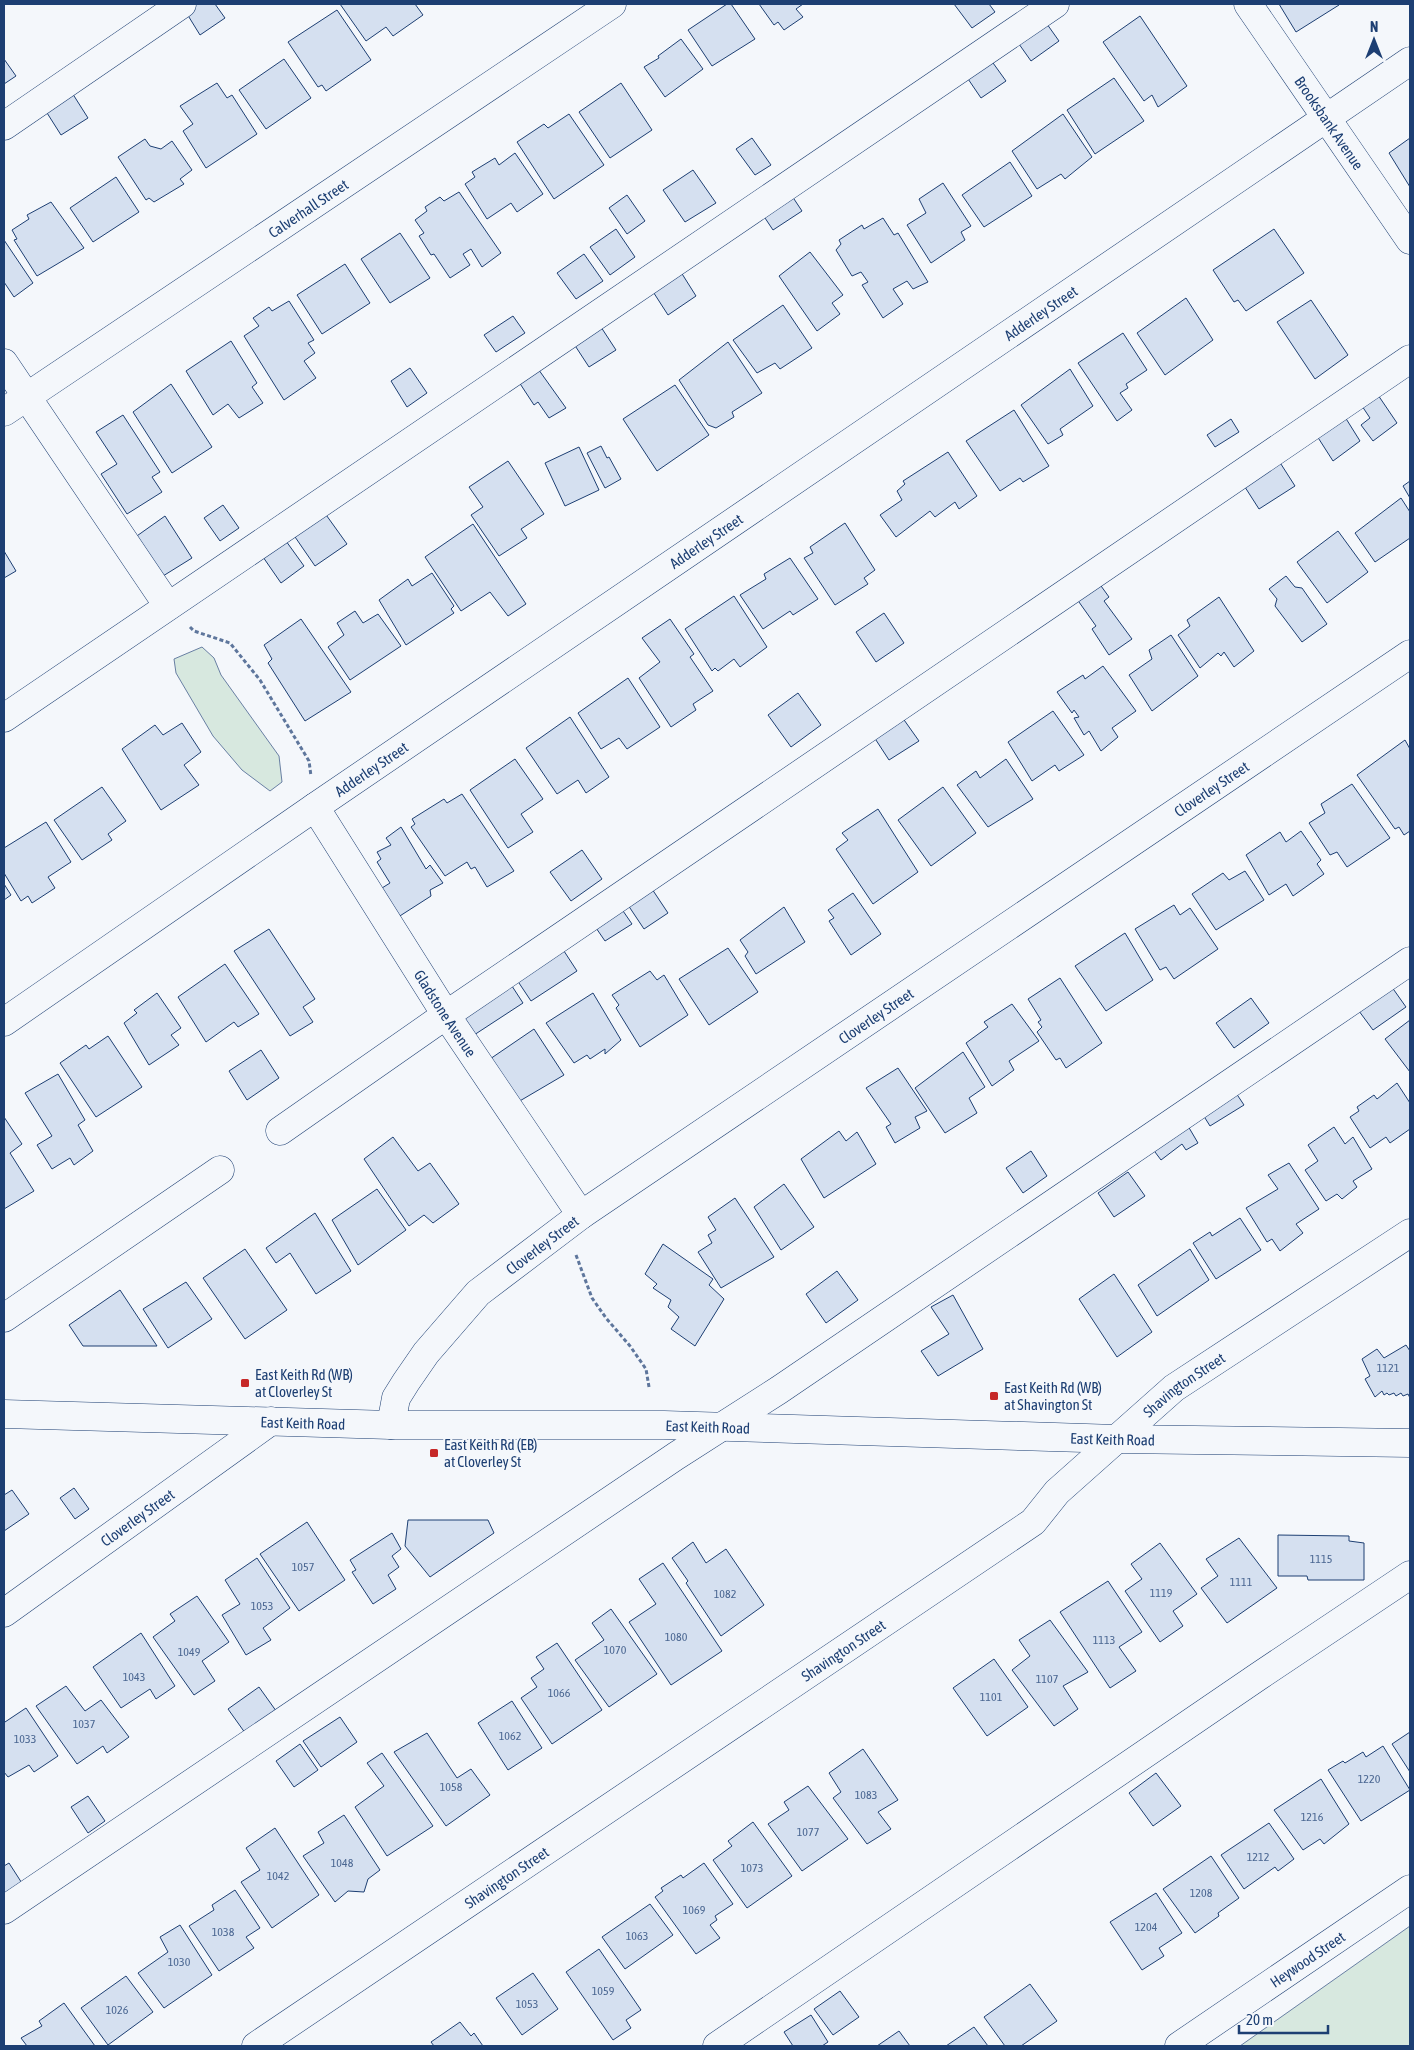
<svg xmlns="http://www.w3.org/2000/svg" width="1414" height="2050" font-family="'Asap Condensed',sans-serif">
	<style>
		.green { fill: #d7e8df; stroke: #687fa3 }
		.building { fill: #d5e0f0; stroke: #1d3f73 }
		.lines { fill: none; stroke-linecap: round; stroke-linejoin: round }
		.minor-casing { stroke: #1d3f73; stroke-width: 29 }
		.major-casing { stroke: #1d3f73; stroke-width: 29 }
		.path { stroke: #5e769c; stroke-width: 3; stroke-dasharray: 4 2.5; stroke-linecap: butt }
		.minor { stroke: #f4f7fb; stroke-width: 28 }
		.major { stroke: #f4f7fb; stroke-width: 28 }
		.poi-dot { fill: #c62828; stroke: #f4f7fb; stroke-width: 2 }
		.labels { text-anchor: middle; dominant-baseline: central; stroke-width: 4; stroke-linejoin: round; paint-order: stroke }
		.number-label { font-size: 12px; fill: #4b6792 }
		.street-label { font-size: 15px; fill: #1d3f73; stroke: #f4f7fb }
		.poi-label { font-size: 15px; fill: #1d3f73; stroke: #f4f7fb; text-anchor: start }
	</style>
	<rect width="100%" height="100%" fill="#f4f7fb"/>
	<!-- green -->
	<path class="green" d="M202,647l12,11 7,17 58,81 3,26 -12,9 -28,-21 -29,-34 -37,-63 -2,-14z
		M1410,1926v120h-170z"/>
	<!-- building -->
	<path class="building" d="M192,4h23l10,14 -25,17 -16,-26z
		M340,4h75l8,11 -30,21 -7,-9 -20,14z
		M727,4h4l24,35 -43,27 -24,-36z
		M759,4h44l-7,5 7,8 -19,13 -6,-8 -4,3z
		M954,4h35l6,8 -23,16z
		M1279,4h59l1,1 -43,27z
		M337,10l34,50 -45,31 -4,-6 -4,2 -30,-45z
		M1140,16l47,70 -29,21 -6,-12 -8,6 -41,-59z
		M1042,17l17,24 -28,20 -17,-24z
		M681,39l22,30 -38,28 -21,-30 15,-9 -1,-2z
		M988,56l18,25 -25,17 -17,-25z
		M4,59l12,17 -12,8z
		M284,59l27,39 -45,31 -27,-39z
		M1114,78l30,43 -49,33 -28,-44z
		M217,83l10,15 5,-3 25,39 -51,34 -23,-37 10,-7 -13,-18z
		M621,83l31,47 -42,28 -31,-46z
		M69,88l19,30 -27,17 -19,-30z
		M569,114l35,51 -50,34 -37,-57 27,-18 4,4z
		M1063,114l29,43 -27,22 -4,-5 -24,15 -25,-38z
		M752,138l19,27 -16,10 -19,-26z
		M1410,138v49l-21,-34z
		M145,139l5,7 11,3 11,-8 20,29 -12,9 4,5 -30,18 -5,-4 -3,2 -28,-43z
		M515,153l28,41 -26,18 -6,-9 -24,16 -22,-35 10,-7 -3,-5 23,-14 4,7z
		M1010,162l22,34 -48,31 -22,-32z
		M693,170l23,33 -31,19 -22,-32z
		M116,177l23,35 -46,30 -23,-34z
		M943,183l28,43 -10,6 4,8 -34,23 -24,-38 19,-12 -7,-14z
		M459,192l42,61 -19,14 -11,-18 -8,5 7,11 -20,13 -16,-24 -3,1 -12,-19 5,-3 -9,-13 12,-9 -2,-4 15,-10 4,4z
		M790,193l12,18 -29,19 -12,-18z
		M627,195l18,26 -18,13 -18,-26z
		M51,202l33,46 -47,28 -23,-36 3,-1 -5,-9 17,-11 -2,-4z
		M883,218l11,17 4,-2 30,49 -15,7 -6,-8 -14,8 10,15 -20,14 -21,-33 6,-3 -7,-10 -9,4 -16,-26 5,-6 -2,-4 23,-15 2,4z
		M616,229l19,28 -25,18 -20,-28z
		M1274,229l30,44 -58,38 -8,-11 -4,2 -21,-32z
		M400,233l30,45 -40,25 -29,-44z
		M4,240l29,43 -19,14 -10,-15z
		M810,252l33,43 -11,8 8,11 -23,17 -38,-55z
		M584,254l19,27 -27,18 -19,-26z
		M345,264l25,39 -48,31 -25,-39z
		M679,269l17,27 -28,19 -18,-28z
		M1186,298l27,42 -48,35 -28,-42z
		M1311,300l37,55 -33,24 -38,-57z
		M289,301l25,39 -6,3 7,10 -11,8 12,17 -32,22 -40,-64 15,-10 -6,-8 16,-11 3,4z
		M783,305l29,43 -32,21 -5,-6 -18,10 -24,-33z
		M513,316l12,17 -29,19 -12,-17z
		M599,324l17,26 -27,17 -17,-26z
		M1123,333l24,37 -21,14 2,4 -8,5 12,17 -15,11 -39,-58z
		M231,341l26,42 -5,4 11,16 -24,15 -11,-14 -15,11 -27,-44z
		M728,342l34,51 -30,19 2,5 -18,11 -8,-3 -29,-45z
		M536,366l30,42 -17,10 -11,-16 -4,3 -17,-26z
		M410,368l17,25 -20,14 -16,-26z
		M1070,369l23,37 -33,23 3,6 -15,9 -27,-39z
		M171,384l41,63 -40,26 -39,-61z
		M675,385l34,50 -52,36 -34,-52z
		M1378,395l19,28 -24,18 -12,-16 9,-7 -8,-12z
		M1014,410l35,56 -26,16 -3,-4 -20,13 -34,-50z
		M123,415l37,57 -8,5 10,15 -35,22 -26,-40 16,-10 -21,-32z
		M1345,417l15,24 -27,20 -16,-25z
		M1231,419l8,13 -24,15 -8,-12z
		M601,446l6,12 2,-1 12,22 -16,9 -18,-35z
		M579,447l20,43 -34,16 -20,-43z
		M948,452l29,44 -18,13 -4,-7 -20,15 -5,-6 -34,26 -16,-22 22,-15 -5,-9 8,-7 -2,-3z
		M508,461l36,53 -23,15 6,9 -28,18 -28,-41 12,-8 -14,-20z
		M1279,461l16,25 -36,23 -16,-25z
		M1410,481v17l-7,-12z
		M1401,498l9,14v26l-35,24 -20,-29z
		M223,505l16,23 -19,13 -16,-23z
		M324,512l23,32 -32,22 -22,-32z
		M165,516l27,42 -29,18 -29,-38z
		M845,523l30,47 -11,8 4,6 -33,21 -31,-47 9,-5 -3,-6z
		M473,524l53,80 -18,12 -18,-24 -29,19 -36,-54z
		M1338,531l30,41 -41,31 -30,-41z
		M286,541l18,25 -23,17 -18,-26z
		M4,551l12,20 -12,7z
		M790,558l28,41 -25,16 -3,-4 -27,18 -23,-34 26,-16 -2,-5z
		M432,573l22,33 -3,3 3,4 -48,32 -27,-45 29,-21 4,7z
		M1286,576l9,11 7,1 25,36 -25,18 -27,-36 2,-7 -8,-10z
		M1096,579l13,18 -5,4 28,38 -23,16 -17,-26 4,-3 -22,-31z
		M734,596l33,51 -27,20 -6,-8 -16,12 -3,-3 -3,3 -27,-42z
		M1219,597l35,54 -20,16 -10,-15 -3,4 -3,-3 -18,15 -22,-33 12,-9 -3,-6z
		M355,611l8,12 15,-9 23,32 -51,34 -22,-33 16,-12 -7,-12z
		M884,613l20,30 -28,19 -20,-30z
		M301,619l50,73 -46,29 -37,-58 4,-4 -8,-14z
		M670,619l24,35 -4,3 23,34 -20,13 3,6 -25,17 -32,-49 21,-16 -18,-24z
		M1171,635l27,41 -46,35 -23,-36 23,-16 -3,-9z
		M1103,666l33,45 -24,17 6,9 -17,14 -12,-20 -5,4 -10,-17 5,-1 -5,-7 -2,3 -15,-21 26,-17 2,4z
		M628,678l32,49 -33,22 -8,-11 -18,11 -23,-36z
		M798,693l23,32 -30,22 -23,-32z
		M1053,711l31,44 -25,16 -4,-6 -23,16 -24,-39z
		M570,717l39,60 -23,16 -8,-13 -21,14 -31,-46z
		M902,717l17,24 -30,19 -15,-23z
		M182,723l19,29 -17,13 15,20 -38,25 -39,-61 33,-24 8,10z
		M1405,740l5,9v82l-6,4 -5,-8 -4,2 -38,-54z
		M515,759l28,40 -22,15 12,18 -25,16 -38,-58z
		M1006,759l27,40 -45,28 -31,-42 19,-14 4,7z
		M1352,784l38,54 -43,29 -10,-15 -7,3 -21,-32 16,-10 -4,-9z
		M102,787l24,34 -18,13 4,6 -30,20 -28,-40z
		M943,787l33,46 -45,33 -33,-46z
		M462,794l52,77 -27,16 -12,-20 -4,2 -4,-7 -22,14 -34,-49 4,-3 -3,-5 32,-20 3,4z
		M878,809l40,63 -45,32 -37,-55 12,-9 -6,-7z
		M46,822l25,40 -23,15 7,11 -23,15 -4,-7 -7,5 -17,-28v-25z
		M401,827l25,42 4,-4 13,18 -13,7 1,6 -39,25 -18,-28 16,-10 -13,-21 4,-3 -4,-7 14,-7 -5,-7z
		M1301,831l20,29 -4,4 7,10 -31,22 -7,-12 -17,11 -23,-40 34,-23 6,10z
		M582,850l20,29 -31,22 -21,-29z
		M1245,871l19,29 -48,30 -24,-36 31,-21 6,7z
		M4,884l7,11 -7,5z
		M652,889l16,24 -24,16 -16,-24z
		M853,893l28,41 -30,21 -22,-34 5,-3 -6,-8z
		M1174,905l6,10 10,-7 28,41 -44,30 -8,-12 -6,3 -25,-41z
		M784,907l21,35 -49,32 -11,-18 3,-4 -8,-12z
		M621,908l11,16 -27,17 -11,-16z
		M269,929l46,70 -12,8 10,15 -23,14 -56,-85z
		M1125,933l28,47 -47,31 -31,-45z
		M562,948l15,23 -46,30 -16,-24z
		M728,948l30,44 -49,33 -30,-46z
		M225,964l34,50 -21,13 -4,-5 -28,20 -28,-45z
		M650,971l7,9 7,-5 24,40 -48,32 -24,-39 3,-3 -7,-10z
		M1060,978l42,65 -36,25 -6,-10 -4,2 -19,-28 5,-5 -4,-5 3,-2 -13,-21z
		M510,983l13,20 -49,32 -13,-21z
		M1389,983l17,24 -33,23 -17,-23z
		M157,993l24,35 -10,7 8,10 -30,20 -25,-42 13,-10 -3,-3z
		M593,993l28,47 -16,14v-5l-15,10 -3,-4 -13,8 -28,-40z
		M1251,998l18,25 -35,25 -18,-25z
		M1012,1004l27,37 -30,20 5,9 -22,16 -26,-43 22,-16 -4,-5z
		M1410,1020v52l-25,-33z
		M534,1029l30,46 -46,27 -28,-43z
		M108,1036l34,51 -46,30 -36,-54 26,-18 3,4z
		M261,1050l18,28 -32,22 -18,-29z
		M963,1052l22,35 -16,11 8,15 -32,20 -30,-45z
		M898,1068l29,43 -12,6 5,11 -25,15 -9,-16 5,-3 -25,-36z
		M58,1074l27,46 -7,5 15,26 -19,14 -4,-7 -18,11 -15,-24 15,-9 -27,-43z
		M1397,1083l13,20v26l-20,14 -4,-6 -16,11 -20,-31 9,-6 -2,-4 17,-12 3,4z
		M1234,1090l10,15 -34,21 -10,-16z
		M4,1117l18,27 -12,9 24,38 -30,18z
		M1188,1126l10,17 -12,7 -4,-6 -21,16 -12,-16z
		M1334,1127l11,17 8,-7 19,32 -19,12 4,6 -15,12 -5,-5 -11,7 -21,-31 13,-9 -10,-16z
		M839,1131l7,10 11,-9 19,32 -52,34 -23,-39z
		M393,1137l25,34 12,-8 29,41 -26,19 -9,-8 -15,11 -45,-67z
		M1031,1151l16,25 -24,17 -17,-25z
		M1289,1163l30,46 -23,15 7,9 -23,18 -8,-12 -5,3 -21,-34 32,-19 -10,-14z
		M1128,1172l17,24 -31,21 -16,-24z
		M784,1184l30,43 -33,23 -27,-43z
		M377,1189l29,41 -48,35 -26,-45z
		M735,1198l39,59 -53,31 -23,-36 14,-9 -4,-8 8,-5 -8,-13z
		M315,1213l36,58 -35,23 -26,-41 -14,10 -10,-15z
		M1240,1218l21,32 -45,29 -23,-36 17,-11 2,4z
		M663,1244l50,35 -4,6 15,14 -29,47 -24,-17 8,-12 -11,-10 3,-7 -18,-12 4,-4 -12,-10z
		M245,1249l42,61 -42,29 -42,-61z
		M1190,1249l19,31 -52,36 -19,-31z
		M837,1271l21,29 -32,23 -20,-29z
		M1114,1274l38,58 -35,25 -38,-58z
		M186,1282l26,37 -44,29 -25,-39z
		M120,1290l37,56h-74l-14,-21z
		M953,1295l30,54 -45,27 -17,-25 28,-17 -18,-27z
		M1406,1345l4,6v47l-2,-4 -5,2 -2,-3 -5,3 -2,-3 -5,2 -2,-2 -3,2 -2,-4 -7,6 -10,-18 5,-3 -8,-17 15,-10 7,9z
		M74,1488l15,21 -14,10 -15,-21z
		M12,1490l17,24 -25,17v-36z
		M408,1520h80l6,13 -64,44 -25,-31z
		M307,1522l38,58 -46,31 -39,-57z
		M392,1533l9,16 -9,7 7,11 -11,8 8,14 -23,15 -21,-32 4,-2 -6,-10z
		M1278,1535l71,1v5l15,2v37h-56l-1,-4h-29z
		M1239,1538l38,50 -50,35 -26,-35 17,-12 -12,-17z
		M693,1542l13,21 20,-14 38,56 -43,31 -35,-53 2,-2 -16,-23z
		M1160,1543l37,51 -24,17 10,15 -23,16 -35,-51 17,-12 -11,-15z
		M257,1558l33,50 -27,20 8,12 -25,15 -24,-40 18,-11 -15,-24z
		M663,1563l59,88 -51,34 -42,-63 27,-18 -17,-25z
		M1108,1581l34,51 -23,15 17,24 -26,17 -50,-76z
		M197,1596l32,46 -27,19 13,20 -21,14 -41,-58 22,-16 -5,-7z
		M611,1609l46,65 -48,33 -34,-47 29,-20 -12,-17z
		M1050,1620l38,52 -25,14 15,23 -24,17 -42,-56 18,-14 -11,-16z
		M141,1633l34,53 -19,13 -6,-10 -29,19 -28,-41z
		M557,1643l45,67 -50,34 -31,-46 16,-11 -6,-9 13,-9 -8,-12z
		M994,1659l34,48 -41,29 -34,-48z
		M66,1686l19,25 16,-11 28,37 -22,16 -4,-7 -26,18 -41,-58z
		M259,1687l20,28 -31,22 -20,-28z
		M512,1701l30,47 -34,22 -30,-47z
		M26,1708l32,48 -24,16 -5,-7 -21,12 -4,-5v-52l1,2z
		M340,1717l17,25 -36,25 -18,-26z
		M1410,1732v40l-18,-28z
		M427,1733l30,45 14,-9 19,26 -44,31 -52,-74z
		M300,1744l18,26 -24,17 -18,-26z
		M1383,1746l27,44 -49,31 -33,-51 15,-9 2,2 18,-11 3,5z
		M863,1749l35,51 -20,12 13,17 -24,15 -34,-46 8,-6 -12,-19z
		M382,1753l51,73 -46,30 -32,-49 29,-21 -17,-23z
		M1156,1773l25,33 -28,20 -24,-33z
		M1321,1779l28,45 -25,20 -4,-5 -17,11 -29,-40z
		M808,1786l40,53 -46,32 -34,-47 21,-14 -5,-8z
		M88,1796l17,25 -17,12 -17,-26z
		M344,1815l36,55 -12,9 -4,13 -16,-1 -13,11 -32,-46 21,-13 -6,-11z
		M753,1822l39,54 -45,32 -34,-48 19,-14 -4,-5z
		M1269,1823l25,36 -16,12 -3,-4 -31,22 -23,-34z
		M275,1828l44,67 -47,33 -31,-46 19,-12 -14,-22z
		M1211,1856l28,42 -21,15 1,3 -24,17 -32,-44z
		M9,1863l18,28 -23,9v-34z
		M704,1863l29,41 -18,12 2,4 -7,5 10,13 -24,16 -41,-57 8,-6 -2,-3 20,-13 2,3z
		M235,1890l25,38 -14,9 8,11 -35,23 -30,-45 25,-16 -2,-5z
		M1156,1893l26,40 -23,15 5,8 -22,14 -32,-48z
		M650,1904l23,31 -48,34 -23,-32z
		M180,1925l32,50 -48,33 -26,-35 30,-21 -8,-15z
		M599,1949l42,61 -15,10 5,8 -18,12 -47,-68z
		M533,1973l25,36 -36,26 -26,-37z
		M126,1976l27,36 -45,33 -27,-37z
		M1030,1984l27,37 -36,25h-16l-21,-29z
		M840,1991l19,26 -26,18 -19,-26z
		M64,2003l31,43h-68l-6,-8 21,-12 -3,-5z
		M811,2015l17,27 -6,4h-29l-9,-14z
		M460,2022l11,14 3,-3 9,13h-49l-3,-4z
		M974,2027l14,19h-42z
		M899,2031l11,15h-33z"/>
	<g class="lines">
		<defs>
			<g id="minor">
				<path id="s1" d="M1248,4l162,236"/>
				<path d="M4,126l178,-122"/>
				<path d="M4,363l164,243"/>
				<path id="s2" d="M4,412l608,-408"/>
				<path d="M4,718l1051,-714"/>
				<path id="s3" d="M315,807l131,208 135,200"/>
				<path id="s4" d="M4,1022l311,-215 1095,-746"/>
				<path d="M280,1131l166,-116 964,-656"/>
				<path d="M4,1318l216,-148"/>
				<path id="s5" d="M391,1425l5,-27 10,-16 20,-29 52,-60 103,-78 829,-561"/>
				<path id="s6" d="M4,1613l267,-192"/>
				<path d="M4,1910l672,-454 103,-66 631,-429"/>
				<path id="s7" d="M256,2046l777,-524 24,-30 117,-104 236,-155"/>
				<path d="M717,2046l542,-370 151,-101"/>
				<path id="s8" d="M1179,2046l231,-157"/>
			</g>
			<g id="major">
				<path id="s9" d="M4,1414l387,11h273l453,14 293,4"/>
			</g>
		</defs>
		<!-- minor casing -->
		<use href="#minor" class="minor-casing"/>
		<!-- major casing -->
		<use href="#major" class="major-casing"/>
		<!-- path -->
		<path class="path" d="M190,627l4,4 36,12 30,37 49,81 2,15
			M576,1255l16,43 14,20 24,28 16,23 3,18"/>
		<!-- minor -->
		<use href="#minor" class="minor"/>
		<!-- major -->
		<use href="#major" class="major"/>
	</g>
	<!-- markers -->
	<g class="poi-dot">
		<rect x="240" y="1378" width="10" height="10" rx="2.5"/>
		<rect x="989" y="1391" width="10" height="10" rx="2.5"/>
		<rect x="429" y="1448" width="10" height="10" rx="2.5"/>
	</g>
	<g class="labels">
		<!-- number labels -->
		<g class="number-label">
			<text x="1388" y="1368">1121</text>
			<text x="1321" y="1559">1115</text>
			<text x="303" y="1567">1057</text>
			<text x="1241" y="1582">1111</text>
			<text x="1161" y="1593">1119</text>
			<text x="725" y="1594">1082</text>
			<text x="262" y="1606">1053</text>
			<text x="676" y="1637">1080</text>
			<text x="1104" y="1640">1113</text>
			<text x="615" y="1650">1070</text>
			<text x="189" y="1652">1049</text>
			<text x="134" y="1677">1043</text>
			<text x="1047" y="1679">1107</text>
			<text x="559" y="1693">1066</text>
			<text x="991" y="1697">1101</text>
			<text x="84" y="1724">1037</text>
			<text x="510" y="1736">1062</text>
			<text x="25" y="1739">1033</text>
			<text x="1369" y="1779">1220</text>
			<text x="451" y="1787">1058</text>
			<text x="866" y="1795">1083</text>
			<text x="1312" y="1817">1216</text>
			<text x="808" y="1832">1077</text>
			<text x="1258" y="1857">1212</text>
			<text x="342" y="1863">1048</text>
			<text x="752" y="1868">1073</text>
			<text x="278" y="1876">1042</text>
			<text x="1201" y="1893">1208</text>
			<text x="694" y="1910">1069</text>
			<text x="1146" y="1927">1204</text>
			<text x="223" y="1932">1038</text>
			<text x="637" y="1936">1063</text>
			<text x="179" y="1962">1030</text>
			<text x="603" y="1991">1059</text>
			<text x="527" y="2004">1053</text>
			<text x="117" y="2010">1026</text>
		</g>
		<!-- street labels -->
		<g class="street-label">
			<text stroke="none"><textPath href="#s1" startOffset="144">Brooksbank Avenue</textPath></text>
			<text stroke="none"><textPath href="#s2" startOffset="366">Calverhall Street</textPath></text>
			<text stroke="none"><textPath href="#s4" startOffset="1256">Adderley Street</textPath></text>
			<text stroke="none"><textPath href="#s4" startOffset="851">Adderley Street</textPath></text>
			<text stroke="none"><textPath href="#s4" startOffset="446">Adderley Street</textPath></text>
			<text stroke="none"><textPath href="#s5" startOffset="1051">Cloverley Street</textPath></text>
			<text stroke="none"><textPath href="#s3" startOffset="244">Gladstone Avenue</textPath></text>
			<text stroke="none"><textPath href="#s5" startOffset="646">Cloverley Street</textPath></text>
			<text stroke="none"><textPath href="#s5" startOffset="241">Cloverley Street</textPath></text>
			<text stroke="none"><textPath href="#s7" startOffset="1142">Shavington Street</textPath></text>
			<text stroke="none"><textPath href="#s9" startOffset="299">East Keith Road</textPath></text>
			<text stroke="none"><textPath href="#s9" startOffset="704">East Keith Road</textPath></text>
			<text stroke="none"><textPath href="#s9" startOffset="1109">East Keith Road</textPath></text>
			<text stroke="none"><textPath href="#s6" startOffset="164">Cloverley Street</textPath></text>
			<text stroke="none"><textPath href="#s7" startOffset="708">Shavington Street</textPath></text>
			<text stroke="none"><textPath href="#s7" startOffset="302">Shavington Street</textPath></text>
			<text stroke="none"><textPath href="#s8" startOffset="155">Heywood Street</textPath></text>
		</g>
		<!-- poi labels -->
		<g class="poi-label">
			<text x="255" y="1374">East Keith Rd (WB)<tspan x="255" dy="17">at Cloverley St</tspan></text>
			<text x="1004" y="1387">East Keith Rd (WB)<tspan x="1004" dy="17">at Shavington St</tspan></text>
			<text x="444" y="1444">East Keith Rd (EB)<tspan x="444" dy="17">at Cloverley St</tspan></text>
		</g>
	</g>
	<!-- border -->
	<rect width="1414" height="2050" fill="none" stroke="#1d3f73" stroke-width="10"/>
	<!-- north arrow -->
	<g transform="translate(1374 40)" stroke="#f4f7fb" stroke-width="4" paint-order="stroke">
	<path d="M0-4L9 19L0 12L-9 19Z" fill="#1d3f73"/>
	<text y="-8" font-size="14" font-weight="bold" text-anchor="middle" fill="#1d3f73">N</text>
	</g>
	<!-- scale -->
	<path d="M1239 2025v8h89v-8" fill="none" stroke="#1d3f73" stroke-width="2.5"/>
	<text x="1246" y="2025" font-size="15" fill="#1d3f73" stroke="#f4f7fb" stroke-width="4" paint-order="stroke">20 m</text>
</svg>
